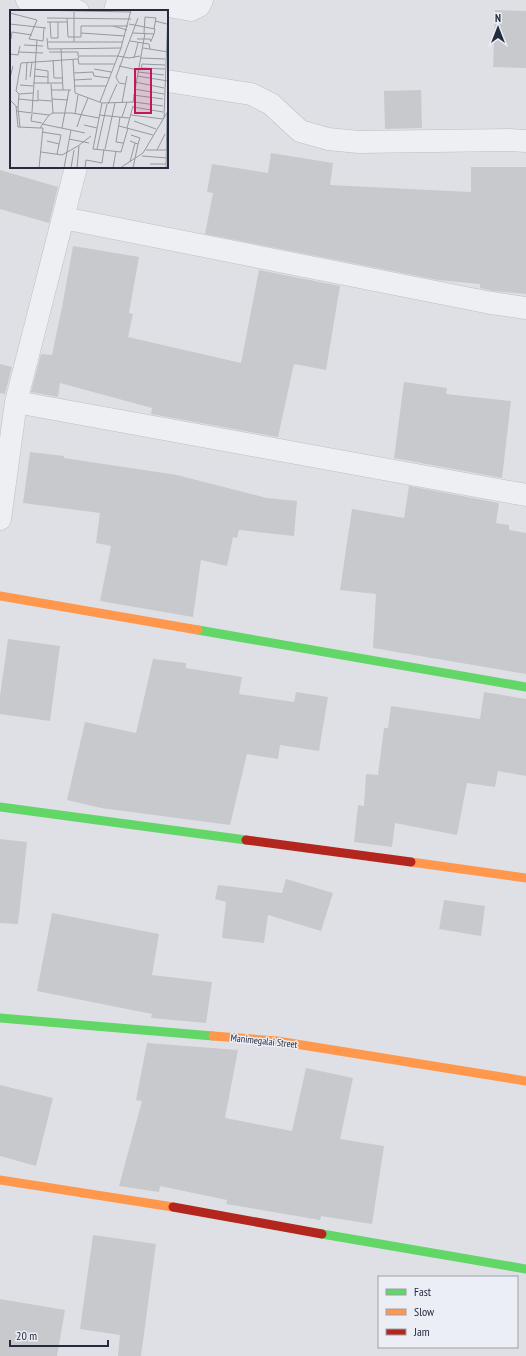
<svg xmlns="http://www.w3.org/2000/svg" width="526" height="1356" font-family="'PT Sans Narrow',sans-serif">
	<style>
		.building { fill: #c7c9cd }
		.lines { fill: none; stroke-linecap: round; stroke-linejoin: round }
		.street-casing { stroke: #bdbec3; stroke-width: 23 }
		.street { stroke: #eeeff2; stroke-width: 22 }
		.fast { stroke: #63d668; stroke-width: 9 }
		.slow { stroke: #ff974d; stroke-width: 9 }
		.jam { stroke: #b3261e; stroke-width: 9 }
		.labels { text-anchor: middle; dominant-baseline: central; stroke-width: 3; stroke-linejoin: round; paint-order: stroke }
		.street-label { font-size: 10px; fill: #252b3f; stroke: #eceef5 }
		.inset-road { fill: none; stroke: #9598a3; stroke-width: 1 }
		.view { fill: #c2185b; fill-opacity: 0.15; stroke: #c2185b; stroke-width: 2 }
		.inset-edge { fill: none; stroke: #252b3f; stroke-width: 2 }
	</style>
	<rect width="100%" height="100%" fill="#dfe0e5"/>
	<!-- building -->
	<path class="building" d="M495,10l31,1v57l-33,-1z
		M421,90l1,38 -37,1 -1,-38z
		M271,153l62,10 -3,22 141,7v-25h55v127l-33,-3 -13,-3v-4l-42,-4 -233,-46 8,-41 -6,-1 5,-28 56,9z
		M0,170l58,17 -9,36 -49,-14z
		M73,246l66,11 -10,56 4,1 -5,23 113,26 18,-93 81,16 -14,84 -32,-6 -16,73 -127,-23 1,-6 -92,-25 -2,14 -27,-5 10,-38 11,1 11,-53z
		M0,364l12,3 -7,27 -5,-1z
		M404,382l43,6 -1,6 65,7 -9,77 -108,-20z
		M30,452l34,4v2l113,17 90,23 30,3 -3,35 -55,-6 -2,8 -4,-1 -6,29 -26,-6 -8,57 -93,-16 11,-55 -15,-3 4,-30 -77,-10z
		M409,486l90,17 -3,20 13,2v5l17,3v141l-153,-26 3,-54 -36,-4 12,-81 52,9z
		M8,639l52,7 -10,75 -50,-7v-18z
		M153,659l33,4v5l56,9 -3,17 55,8 2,-10 32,5 -9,54 -39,-6 -2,14 -31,-5 -17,71 -129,-17 -34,-8 18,-78 51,11z
		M484,692l42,7v77l-28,-5 -3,16 -28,-4 -10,52 -62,-12 -3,24 -38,-5 4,-37 6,1 2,-32 12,1 6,-47h4l3,-22 89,13z
		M0,839l27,3 -9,82 -18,-1z
		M286,879l47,14 -12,38 -53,-16 -4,28 -42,-5 4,-36 -11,-3 3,-14 64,8z
		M444,900l41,6 -4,30 -42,-7z
		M52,913l107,21 -7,41 60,7 -6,41 -55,-5 1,-4 -115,-23z
		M147,1043l91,7 -13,68 67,13 14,-63 47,10 -13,61 44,7 -12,78 -51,-8 -1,4 -94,-16 1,-4 -67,-14 -1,6 -40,-6 23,-85 -6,-1z
		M0,1085l53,13 -17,68 -36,-10z
		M93,1235l63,9 -15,112h-23l2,-21 -40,-6z
		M0,1299l65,11 -8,46h-57z"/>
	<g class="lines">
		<defs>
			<path id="street" d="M27,0l51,11
				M133,0l58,10 8,-4 3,-6
				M115,11l3,-11
				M167,81l84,13 20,10 29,27 28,8 31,3 150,-2 17,1
				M63,218l428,85 35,5
				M16,402l510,93
				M0,519l16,-117 60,-235"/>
		</defs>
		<!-- street casing -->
		<use href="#street" class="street-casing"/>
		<!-- street -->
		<use href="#street" class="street"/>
		<!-- fast -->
		<path class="fast" d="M198,630l328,57
			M0,807l246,33
			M0,1018l213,18
			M322,1234l204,35"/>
		<!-- slow -->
		<path class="slow" d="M0,596l198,34
			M411,862l115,16
			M213,1036l64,5 249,40
			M0,1180l173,27"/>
		<!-- jam -->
		<path class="jam" d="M246,840l165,22
			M173,1207l149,27"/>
	</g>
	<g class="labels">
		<!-- street labels -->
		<g class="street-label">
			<text transform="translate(264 1041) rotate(6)">Manimegalai Street</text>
		</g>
	</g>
	<!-- overview -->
	<g transform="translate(10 10)">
		<rect width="158" height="158" fill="#dfe0e5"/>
		<path class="inset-road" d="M19,0l102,2M0,3l27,7 -8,19 8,1 -5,72M37,8l84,1M57,8l1,19h13v-4M145,11l12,3M37,12h20M40,12l1,16h7v-16M0,14l36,4M119,14l26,5 -1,5M103,16l14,4M123,23l21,1 -3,7M134,23l1,-16 11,1 -2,11M115,26l-44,-3v-7h47M37,28l1,11 73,-1M1,29l1,-7 20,3M127,29h13l1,3M27,30l6,1 1,-13M120,31l19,3 1,5M38,32h75M64,32v-30M14,35l19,1M133,38l25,4M51,39l2,41M9,42l24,1M39,42h29v4M0,44l8,1 2,-9M124,48l4,-15M131,48l24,1M63,49l2,34 27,10 32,-1 29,4M68,49l1,5h35M43,50l1,18h8M109,56l19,4M131,58l24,1M25,59l13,2v13M84,59l17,3M128,59l3,1 1,-6 23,1M128,62l26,3M64,63l19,-1 1,4 15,2M24,66l14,1M127,66l31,5M20,67l2,-15M0,68l3,-12M16,70l1,-18M64,70l18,-1M125,72l29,6M23,73h29M41,74l2,29M115,74l-6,-1 -3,-6 22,-59M10,75l13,1M64,76h32M124,79l30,5M41,80h20M9,84l14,-1M123,85l30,4M9,89l19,2v-11M42,89l16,1M0,90l8,8 2,19M28,90l14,1M90,92l21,-54 10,-38M123,92l12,-69M92,93l-9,46 28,3 7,-24M112,93l5,-27M98,94l9,-20M6,96l2,21 22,1M123,97l30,5M8,98l1,-14 -3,-3 5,-28 57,-4 1,-3h39l11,2 11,-2M6,101l33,4M22,104l-1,7 11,2M65,104l3,-19M71,105l7,-17M89,105l30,3M121,105l32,4M110,107l-4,25 7,1M112,107l5,-15M154,108l4,-108M124,111l22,8M32,114l29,6 -7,38M74,115l13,3M109,116l34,9M67,117l4,-12M52,118l7,-38M117,118l6,-22M61,120l14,3M32,122l19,3 -4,19M121,125l9,3 -2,6M59,129l20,4M37,131l12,3M120,131l8,3 -5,24M87,139l10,-45M95,139l10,-46M136,140h22M147,140l8,-16M31,142l21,3 16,-9 13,-10M132,146l25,2M120,152l5,-19M140,154h16M29,158l4,-40h-3l9,-13 4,-2h19l27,5M61,158l3,-18M67,158l2,-22M75,158l1,-8 16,3 2,-14M103,158l3,-17M110,158l23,-15 25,-42M156,158l1,-55"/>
		<path class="view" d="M125,59h16v44h-16z"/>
		<rect width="158" height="158" class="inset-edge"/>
	</g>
	<!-- legend -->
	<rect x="378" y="1276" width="140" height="72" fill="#eceef5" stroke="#9ca0ac"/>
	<rect x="386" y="1289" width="20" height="6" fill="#63d668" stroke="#9ca0ac"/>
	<text x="414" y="1296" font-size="12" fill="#252b3f">Fast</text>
	<rect x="386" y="1309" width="20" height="6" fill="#ff974d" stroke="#9ca0ac"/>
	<text x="414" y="1316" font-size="12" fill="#252b3f">Slow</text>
	<rect x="386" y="1329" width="20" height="6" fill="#b3261e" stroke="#9ca0ac"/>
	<text x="414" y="1336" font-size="12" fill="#252b3f">Jam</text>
	<!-- north arrow -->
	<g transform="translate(498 28)" stroke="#eceef5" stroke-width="3" paint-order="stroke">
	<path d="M0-3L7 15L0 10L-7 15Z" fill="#252b3f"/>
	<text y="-6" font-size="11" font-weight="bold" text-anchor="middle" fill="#252b3f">N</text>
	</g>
	<!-- scale -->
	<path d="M10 1340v6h98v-6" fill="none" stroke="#252b3f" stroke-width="2"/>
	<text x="16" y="1340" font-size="12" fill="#252b3f" stroke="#eceef5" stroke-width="3" paint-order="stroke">20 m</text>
</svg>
